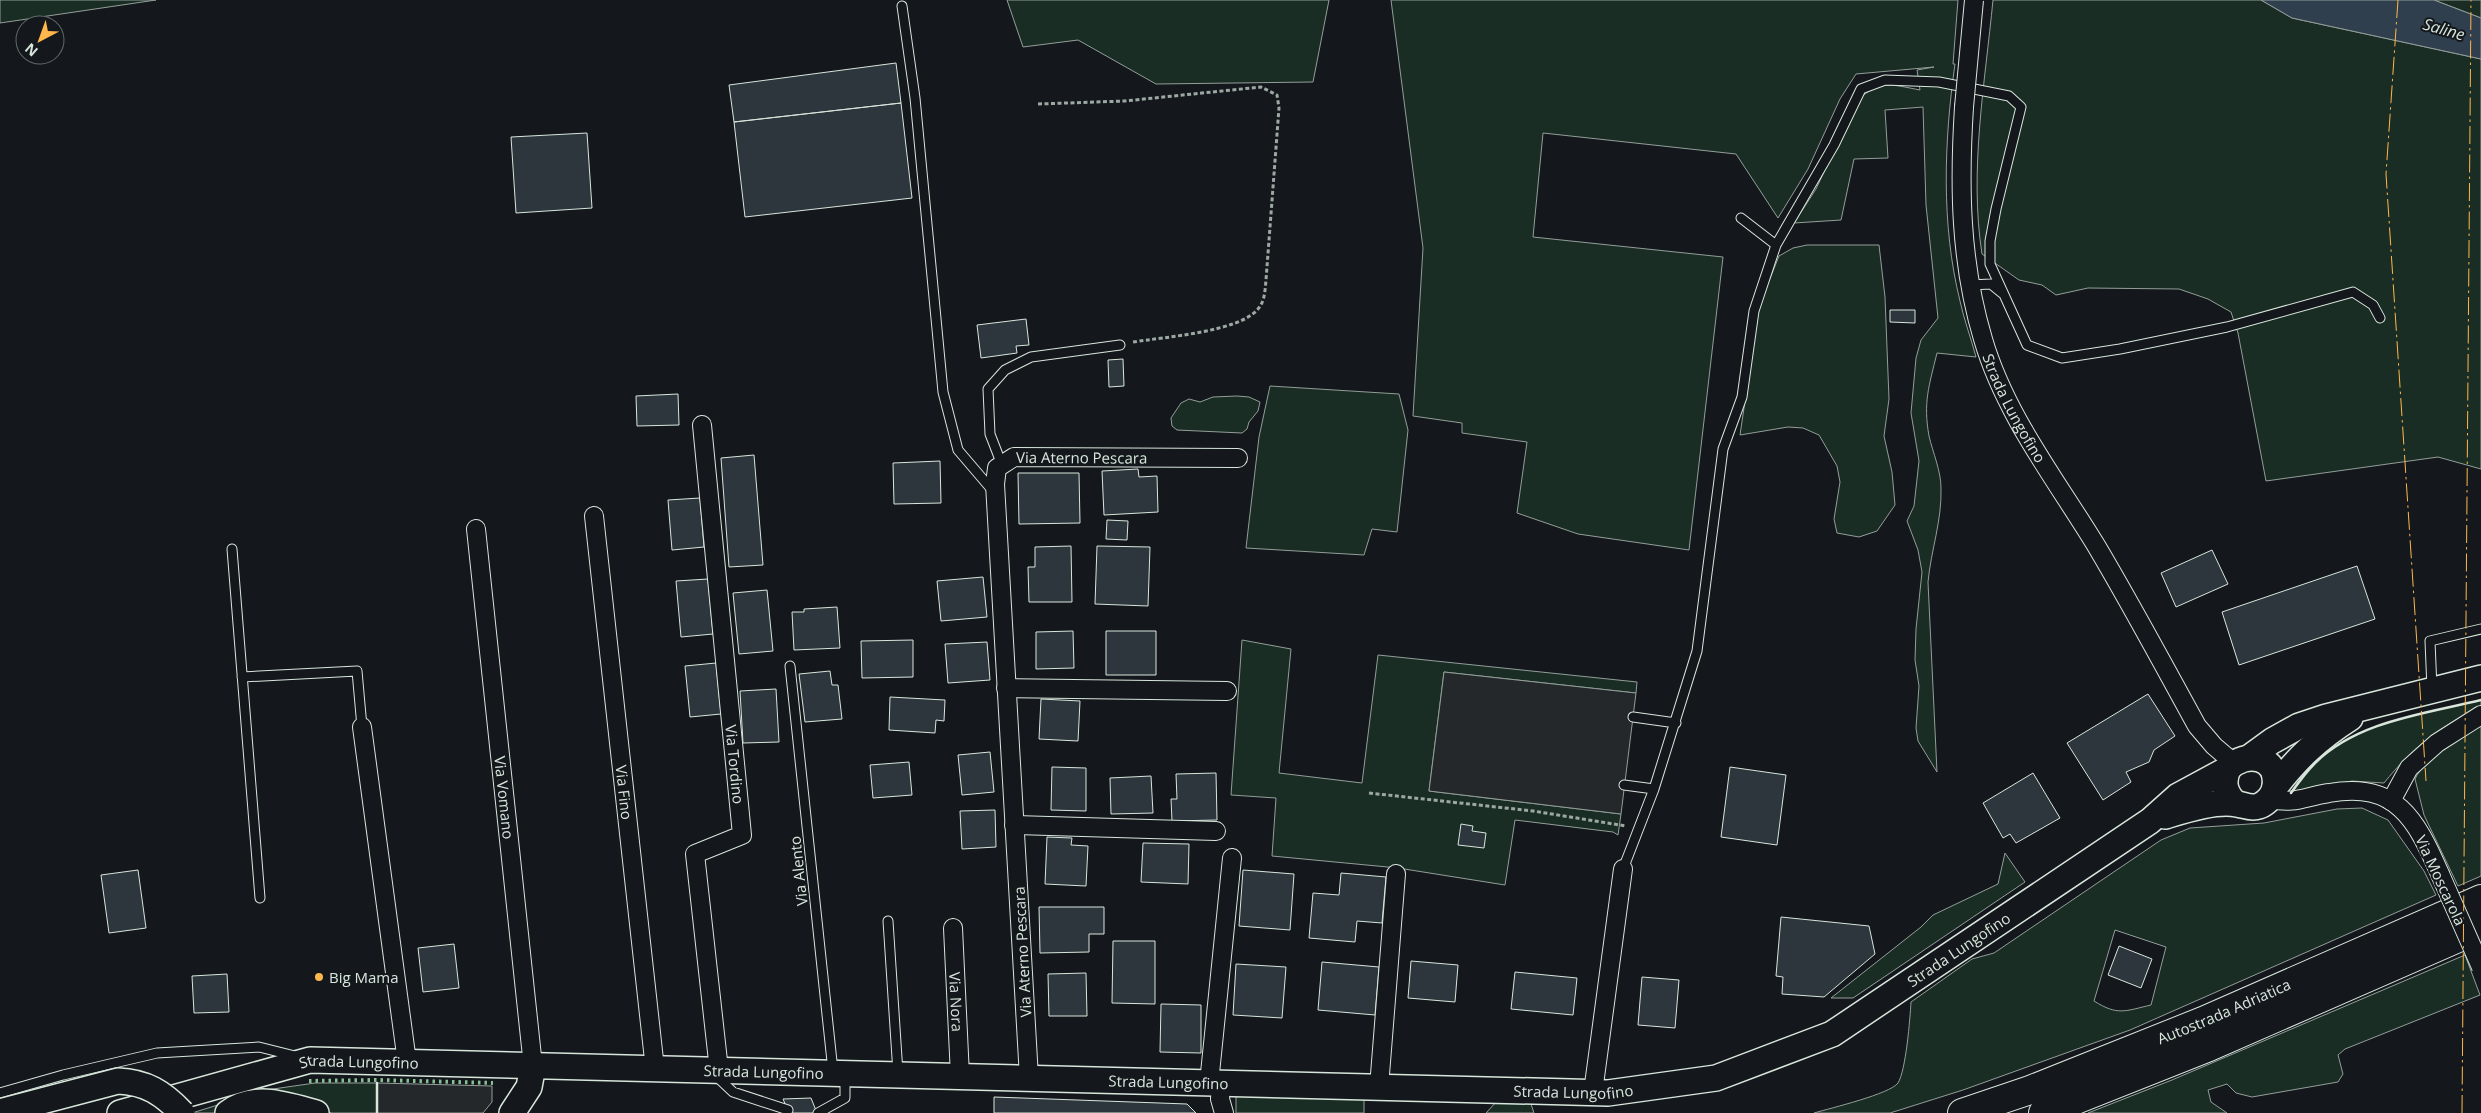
<svg xmlns="http://www.w3.org/2000/svg" width="2481" height="1113" font-family="'Open Sans',sans-serif">
	<style>
		.green { fill: #1a2d24; stroke: #939e99; fill-rule: evenodd }
		.parking { fill: #24282b; stroke: #939e99 }
		.water { fill: #2f3f4d; stroke: #939e99 }
		.building { fill: #2c363c; stroke: #d8e6dc }
		.lines { fill: none; stroke-linecap: round; stroke-linejoin: round }
		.service-casing { stroke: #d8e6dc; stroke-width: 11 }
		.minor-casing { stroke: #d8e6dc; stroke-width: 20 }
		.secondary-casing { stroke: #d8e6dc; stroke-width: 28 }
		.motorway-casing { stroke: #d8e6dc; stroke-width: 30 }
		.path { stroke: #9da8a2; stroke-width: 3; stroke-dasharray: 4 2.5; stroke-linecap: butt }
		.service { stroke: #14181c; stroke-width: 9 }
		.minor { stroke: #14181c; stroke-width: 18 }
		.secondary { stroke: #14181c; stroke-width: 25 }
		.motorway { stroke: #14181c; stroke-width: 28 }
		.minor-bridge-casing { stroke: #d8e6dc; stroke-width: 20; stroke-linecap: butt }
		.secondary-bridge-casing { stroke: #d8e6dc; stroke-width: 28; stroke-linecap: butt }
		.minor-bridge { stroke: #14181c; stroke-width: 18 }
		.secondary-bridge { stroke: #14181c; stroke-width: 25 }
		.hedge { stroke: #8ac095; stroke-width: 4; stroke-dasharray: 2.5 4; stroke-linecap: butt }
		.wall { stroke: #d8e6dc; stroke-width: 2.5 }
		.power { stroke: #ffb74d; stroke-width: 1; stroke-dasharray: 18 4 2.5 4; stroke-linecap: butt }
		.poi-dot { fill: #ffb74d; stroke: #14181c; stroke-width: 2 }
		.labels { text-anchor: middle; dominant-baseline: central; stroke-width: 4; stroke-linejoin: round; paint-order: stroke }
		.street-label { font-size: 15px; fill: #d8e6dc; stroke: #14181c }
		.poi-label { font-size: 15px; fill: #d8e6dc; stroke: #14181c; text-anchor: start }
		.water-label { font-size: 16px; font-style: italic; fill: #d8e6dc; stroke: #14181c }
	</style>
	<rect width="100%" height="100%" fill="#14181c"/>
	<!-- green -->
	<path class="green" d="M0,0h156l-156,23z
		M1007,0h322l-16,82 -157,2 -78,-44 -55,7z
		M1391,0h567l-5,64h2c-11,78 -14,160 5,237 4,19 11,37 16,56l-39,-4c-8,33 -14,49 -8,83 4,17 12,35 12,52 1,33 -10,62 -13,94l9,190 -19,-31 -2,-13 3,-42 -4,-26 1,-31 6,-57 -4,-22 -11,-29 7,-15 5,-45 -8,-48 5,-55 5,-18 17,-22 -12,-113 -3,-98 -38,3 3,48 -34,1 -13,61 -47,3 22,-34 42,-89c22,-21 35,-15 62,-10l-3,-20 17,-3 -78,7 -16,25 -32,70 -30,49 -42,-64 -193,-21 -10,104 190,20 -34,293 -111,-16 -61,-21 10,-71 -65,-9v-10l-49,-7 10,-168z
		M1993,0h268l31,18 189,41v410l-43,-12 -172,24 -28,-148 -7,-21 -23,-13 -29,-10 -91,-1 -32,7 -14,-10 -23,-5 -37,-26c-13,-83 3,-171 11,-254z
		M2434,0h47v18z
		M1807,245h72l6,52 4,102 -5,37 8,36 3,33 -18,26 -18,6 -22,-4 -3,-14 6,-37 -3,-16 -18,-31 -16,-7 -15,-1 -48,8 19,-129 20,-50 14,-8z
		M1270,386l129,8 9,36 -11,102 -25,-3 -8,26 -118,-7 13,-111z
		M1237,396l12,1 11,5 -2,9 -9,11 -2,7 -5,4 -65,-3 -5,-4 -1,-8 10,-15 8,-4 11,3 13,-5z
		M1242,640l49,9 -12,124 83,10 16,-128 259,27 -1,11 -192,-21 -15,119 192,23 -3,21 -5,-3 -98,-12 -10,65 -107,-17 -126,-12 4,-58 -45,-3z
		M2481,700v7c-42,20 -68,40 -97,76l-32,-2 -61,12c7,-10 15,-21 24,-30 43,-42 109,-49 166,-63z
		M2481,725v151l-23,10 -34,-71 -9,-36c12,-25 43,-40 66,-54z
		M2362,808l26,12 36,51 12,24 -306,135 -167,60 -73,23h-76c17,-5 76,-19 84,-30 8,-13 12,-64 13,-81l61,-43 22,-6 167,-113 29,-12 74,-5 73,-14zM2115,930l51,17 -15,58c-26,6 -33,11 -57,-4z
		M2005,853l20,29 -172,116h-22l90,-71 12,-12 65,-31z
		M2465,955l15,40 -135,54 -7,6 5,19 -5,8 -86,15 -16,-4 -9,-9 -19,6 3,12 16,11h-139l84,-33z
		M315,1083h62v30h-45l-47,-12 -67,12h-26l74,-23z
		M1236,1093l128,5v15h-128z
		M1497,1101h33l4,12h-48z"/>
	<!-- parking -->
	<path class="parking" d="M1444,672l192,21 -15,121 -192,-23z
		M377,1083l115,3v16l-9,11h-106z"/>
	<!-- water -->
	<path class="water" d="M2261,0h173l47,18v41l-189,-41z"/>
	<!-- building -->
	<path class="building" d="M896,63l5,40 -167,19 -5,-37z
		M901,103l11,95 -167,19 -11,-95z
		M587,133l5,75 -76,5 -5,-76z
		M1890,310h25v13l-25,-1z
		M1026,319l3,26 -13,1 1,7 -36,5 -4,-33z
		M1123,359l1,27 -15,1 -1,-27z
		M678,394l1,31 -42,1 -1,-30z
		M754,455l9,110 -34,2 -8,-109z
		M940,461l1,42 -47,1 -1,-41z
		M1138,469l1,8 18,-1 1,36 -54,3 -2,-44z
		M1018,473h61l1,50 -61,1z
		M700,498l4,49 -32,3 -4,-50z
		M1107,520l21,1 -1,19 -21,-1z
		M1071,546l1,56h-43l-1,-35h7v-20z
		M1097,546l53,1 -2,59 -53,-2z
		M2212,550l16,34 -52,23 -15,-34z
		M2357,566l18,53 -136,46 -17,-53z
		M983,577l4,40 -46,4 -4,-40z
		M708,579l5,55 -32,3 -5,-56z
		M767,590l6,61 -34,3 -6,-61z
		M837,607l3,41 -46,2 -2,-38h12v-3z
		M1073,631l1,37 -38,1v-37z
		M1106,631h50v44h-50z
		M913,640v37l-51,1 -1,-37z
		M987,642l3,38 -42,3 -3,-39z
		M716,663l5,51 -31,3 -5,-51z
		M830,671l2,14h6l4,34 -37,3 -6,-48z
		M776,689l3,53 -36,1 -3,-52z
		M2148,694l27,42 -21,14 -5,12 -23,10 5,10 -28,18 -36,-57z
		M890,697l55,3 -1,21 -8,-1 -1,13 -46,-3z
		M1041,699l39,2 -2,40 -39,-2z
		M990,752l4,40 -32,3 -4,-40z
		M909,762l3,33 -39,3 -3,-33z
		M1052,767l34,1v43l-35,-1z
		M1730,767l56,8 -9,70 -56,-8z
		M1216,773l1,47 -45,1 -1,-22h6l-1,-25z
		M2033,773l27,45 -44,25 -6,-9 -7,4 -20,-35z
		M1151,776l2,37 -42,1 -1,-36z
		M995,810l1,37 -34,2 -2,-38z
		M1461,824l12,2 -1,5 14,2 -2,15 -26,-3z
		M1047,837l25,1 -1,7 17,1 -2,40 -41,-2z
		M1143,843l46,1 -1,40 -47,-2z
		M138,870l8,58 -37,5 -8,-58z
		M1243,870l51,4 -4,56 -51,-4z
		M1341,873l45,4 -4,46 -25,-2 -2,21 -46,-4 4,-45 26,2z
		M1039,907h65v27h-15v18l-49,1z
		M1781,917l88,9 6,28 -51,43 -42,-3 1,-17 -7,-1z
		M1113,941h42v63l-43,-1z
		M454,944l5,44 -36,4 -5,-44z
		M2119,946l33,13 -11,29 -33,-13z
		M1411,961l47,4 -3,37 -47,-4z
		M1322,962l57,5 -4,48 -57,-5z
		M1236,964l50,3 -4,51 -49,-3z
		M1515,972l62,6 -4,37 -62,-6z
		M1086,973l1,43h-38l-1,-42z
		M227,974l2,38 -35,1 -2,-37z
		M1642,977l37,3 -4,48 -37,-3z
		M1161,1004l40,1v48l-41,-1z
		M994,1097l193,7 9,9h-202z
		M811,1098l6,15h-28l-6,-14z"/>
	<g class="lines">
		<defs>
			<path id="service" d="M902,6l13,92 28,294 15,58 35,41
				M1776,245l58,-100 27,-56 24,-9 54,2 70,14 12,11 -25,102 -6,32v23l37,81 35,13 58,-9 107,-22 126,-35 20,13 7,13
				M1970,285l21,-1 11,9
				M1002,465l-12,-31 -2,-45 17,-19 26,-13 89,-12
				M232,549l28,349
				M790,666l43,405
				M242,677l115,-6 5,56
				M2432,689l-2,-48 51,-12
				M1633,717l43,6
				M1624,785l30,4
				M1623,869l31,-80 43,-138 26,-202 19,-52 12,-86 22,-66 -35,-27
				M888,921l10,152
				M715,1075l18,17 55,18
				M0,1093l63,-18 94,-22 102,-6 36,9
				M818,1113l27,-15v-24"/>
			<g id="minor">
				<path id="s1" d="M1964,107c-5,79 -4,155 19,232 22,76 74,142 114,208 35,59 67,119 100,179l17,20 20,17"/>
				<path id="s2" d="M702,425l40,410 -47,19 24,216"/>
				<path id="s3" d="M594,516l61,553"/>
				<path id="s4" d="M476,529l57,537"/>
				<path d="M1006,688l221,3"/>
				<path d="M362,727l45,335"/>
				<path d="M2269,799c28,5 34,-2 60,-6 67,-12 87,26 111,81"/>
				<path d="M2391,801l18,-33 28,-25 44,-28"/>
				<path d="M1014,825l202,6"/>
				<path id="s5" d="M953,928l7,148"/>
				<path id="s6" d="M1029,1078l-34,-594 2,-16 17,-11 224,1"/>
				<path d="M1209,1083l23,-225"/>
				<path d="M1221,1083l-1,16 4,14"/>
				<path d="M1379,1087l17,-213"/>
				<path d="M1593,1092l30,-223"/>
			</g>
			<g id="secondary">
				<path d="M2250,757l22,-16 27,-15 27,-9 155,-39"/>
				<path d="M2275,787c23,-30 44,-49 75,-69"/>
				<path d="M2165,816c20,-6 51,-16 72,-12 8,1 13,5 22,2 8,-3 15,-11 16,-20 4,-29 -29,-37 -47,-17 -6,14 -3,25 8,35"/>
				<path id="s7" d="M120,1113l190,-53 1298,33 108,-15 116,-44 318,-213 28,-25 50,-27"/>
				<path d="M228,1113c27,-20 59,-8 88,0"/>
				<path d="M512,1113l17,-26 4,-21"/>
			</g>
			<g id="motorway">
				<path id="s8" d="M1962,1113l68,-23 173,-69 278,-122"/>
				<path d="M2043,1113l166,-66 272,-119"/>
			</g>
		</defs>
		<!-- service casing -->
		<use href="#service" class="service-casing"/>
		<!-- minor casing -->
		<use href="#minor" class="minor-casing"/>
		<!-- secondary casing -->
		<use href="#secondary" class="secondary-casing"/>
		<!-- motorway casing -->
		<use href="#motorway" class="motorway-casing"/>
		<!-- path -->
		<path class="path" d="M1038,104l87,-3 136,-14 16,8 2,13 -13,172c-1,10 -1,21 -8,29 -19,23 -94,28 -125,33
			M1369,793l164,18 93,15"/>
		<!-- service -->
		<use href="#service" class="service"/>
		<!-- minor -->
		<use href="#minor" class="minor"/>
		<!-- secondary -->
		<use href="#secondary" class="secondary"/>
		<!-- motorway -->
		<use href="#motorway" class="motorway"/>
		<defs>
			<path id="minor-bridge" d="M1964,107l10,-107
				M2440,874l41,93"/>
			<path id="secondary-bridge" d="M0,1112l118,-31c28,1 45,12 64,32"/>
		</defs>
		<!-- minor-bridge casing -->
		<use href="#minor-bridge" class="minor-bridge-casing"/>
		<!-- secondary-bridge casing -->
		<use href="#secondary-bridge" class="secondary-bridge-casing"/>
		<!-- minor-bridge -->
		<use href="#minor-bridge" class="minor-bridge"/>
		<!-- secondary-bridge -->
		<use href="#secondary-bridge" class="secondary-bridge"/>
		<!-- hedge -->
		<path class="hedge" d="M309,1081l67,-1 117,3"/>
		<!-- wall -->
		<path class="wall" d="M2291,793c7,-10 15,-21 24,-30 43,-42 109,-49 166,-63
			M377,1083v30"/>
		<!-- power -->
		<path class="power" d="M2398,0l-12,174 40,607
			M2462,1113l9,-1113"/>
	</g>
	<!-- markers -->
	<circle class="poi-dot" cx="319" cy="977" r="5"/>
	<g class="labels">
		<!-- street labels -->
		<g class="street-label">
			<text stroke="none"><textPath href="#s1" startOffset="310">Strada Lungofino</textPath></text>
			<text stroke="none"><textPath href="#s6" startOffset="699">Via Aterno Pescara</textPath></text>
			<text stroke="none"><textPath href="#s2" startOffset="341">Via Tordino</textPath></text>
			<text stroke="none"><textPath href="#s3" startOffset="278">Via Fino</textPath></text>
			<text stroke="none"><textPath href="#s4" startOffset="270">Via Vomano</textPath></text>
			<text transform="translate(798 871) rotate(-96)">Via Alento</text>
			<text transform="translate(2441 880) rotate(65)">Via Moscarola</text>
			<text stroke="none"><textPath href="#s7" startOffset="1881">Strada Lungofino</textPath></text>
			<text transform="translate(1022 952) rotate(-93)">Via Aterno Pescara</text>
			<text stroke="none"><textPath href="#s5" startOffset="74">Via Nora</textPath></text>
			<text stroke="none"><textPath href="#s8" startOffset="281">Autostrada Adriatica</textPath></text>
			<text stroke="none"><textPath href="#s7" startOffset="246">Strada Lungofino</textPath></text>
			<text stroke="none"><textPath href="#s7" startOffset="651">Strada Lungofino</textPath></text>
			<text stroke="none"><textPath href="#s7" startOffset="1056">Strada Lungofino</textPath></text>
			<text stroke="none"><textPath href="#s7" startOffset="1461">Strada Lungofino</textPath></text>
		</g>
		<!-- poi labels -->
		<g class="poi-label">
			<text x="329" y="977">Big Mama</text>
		</g>
		<!-- water labels -->
		<g class="water-label">
			<text transform="translate(2444 29) rotate(16)">Saline</text>
		</g>
	</g>
	<!-- north arrow -->
	<g transform="translate(40 40) rotate(221)"><circle r="24" fill="#14181c" stroke="#626a69"/>
	<path d="M0-4L9 19L0 12L-9 19Z" fill="#ffb74d"/>
	<text y="-8" font-size="14" font-weight="bold" text-anchor="middle" fill="#d8e6dc">N</text>
	</g>
</svg>
